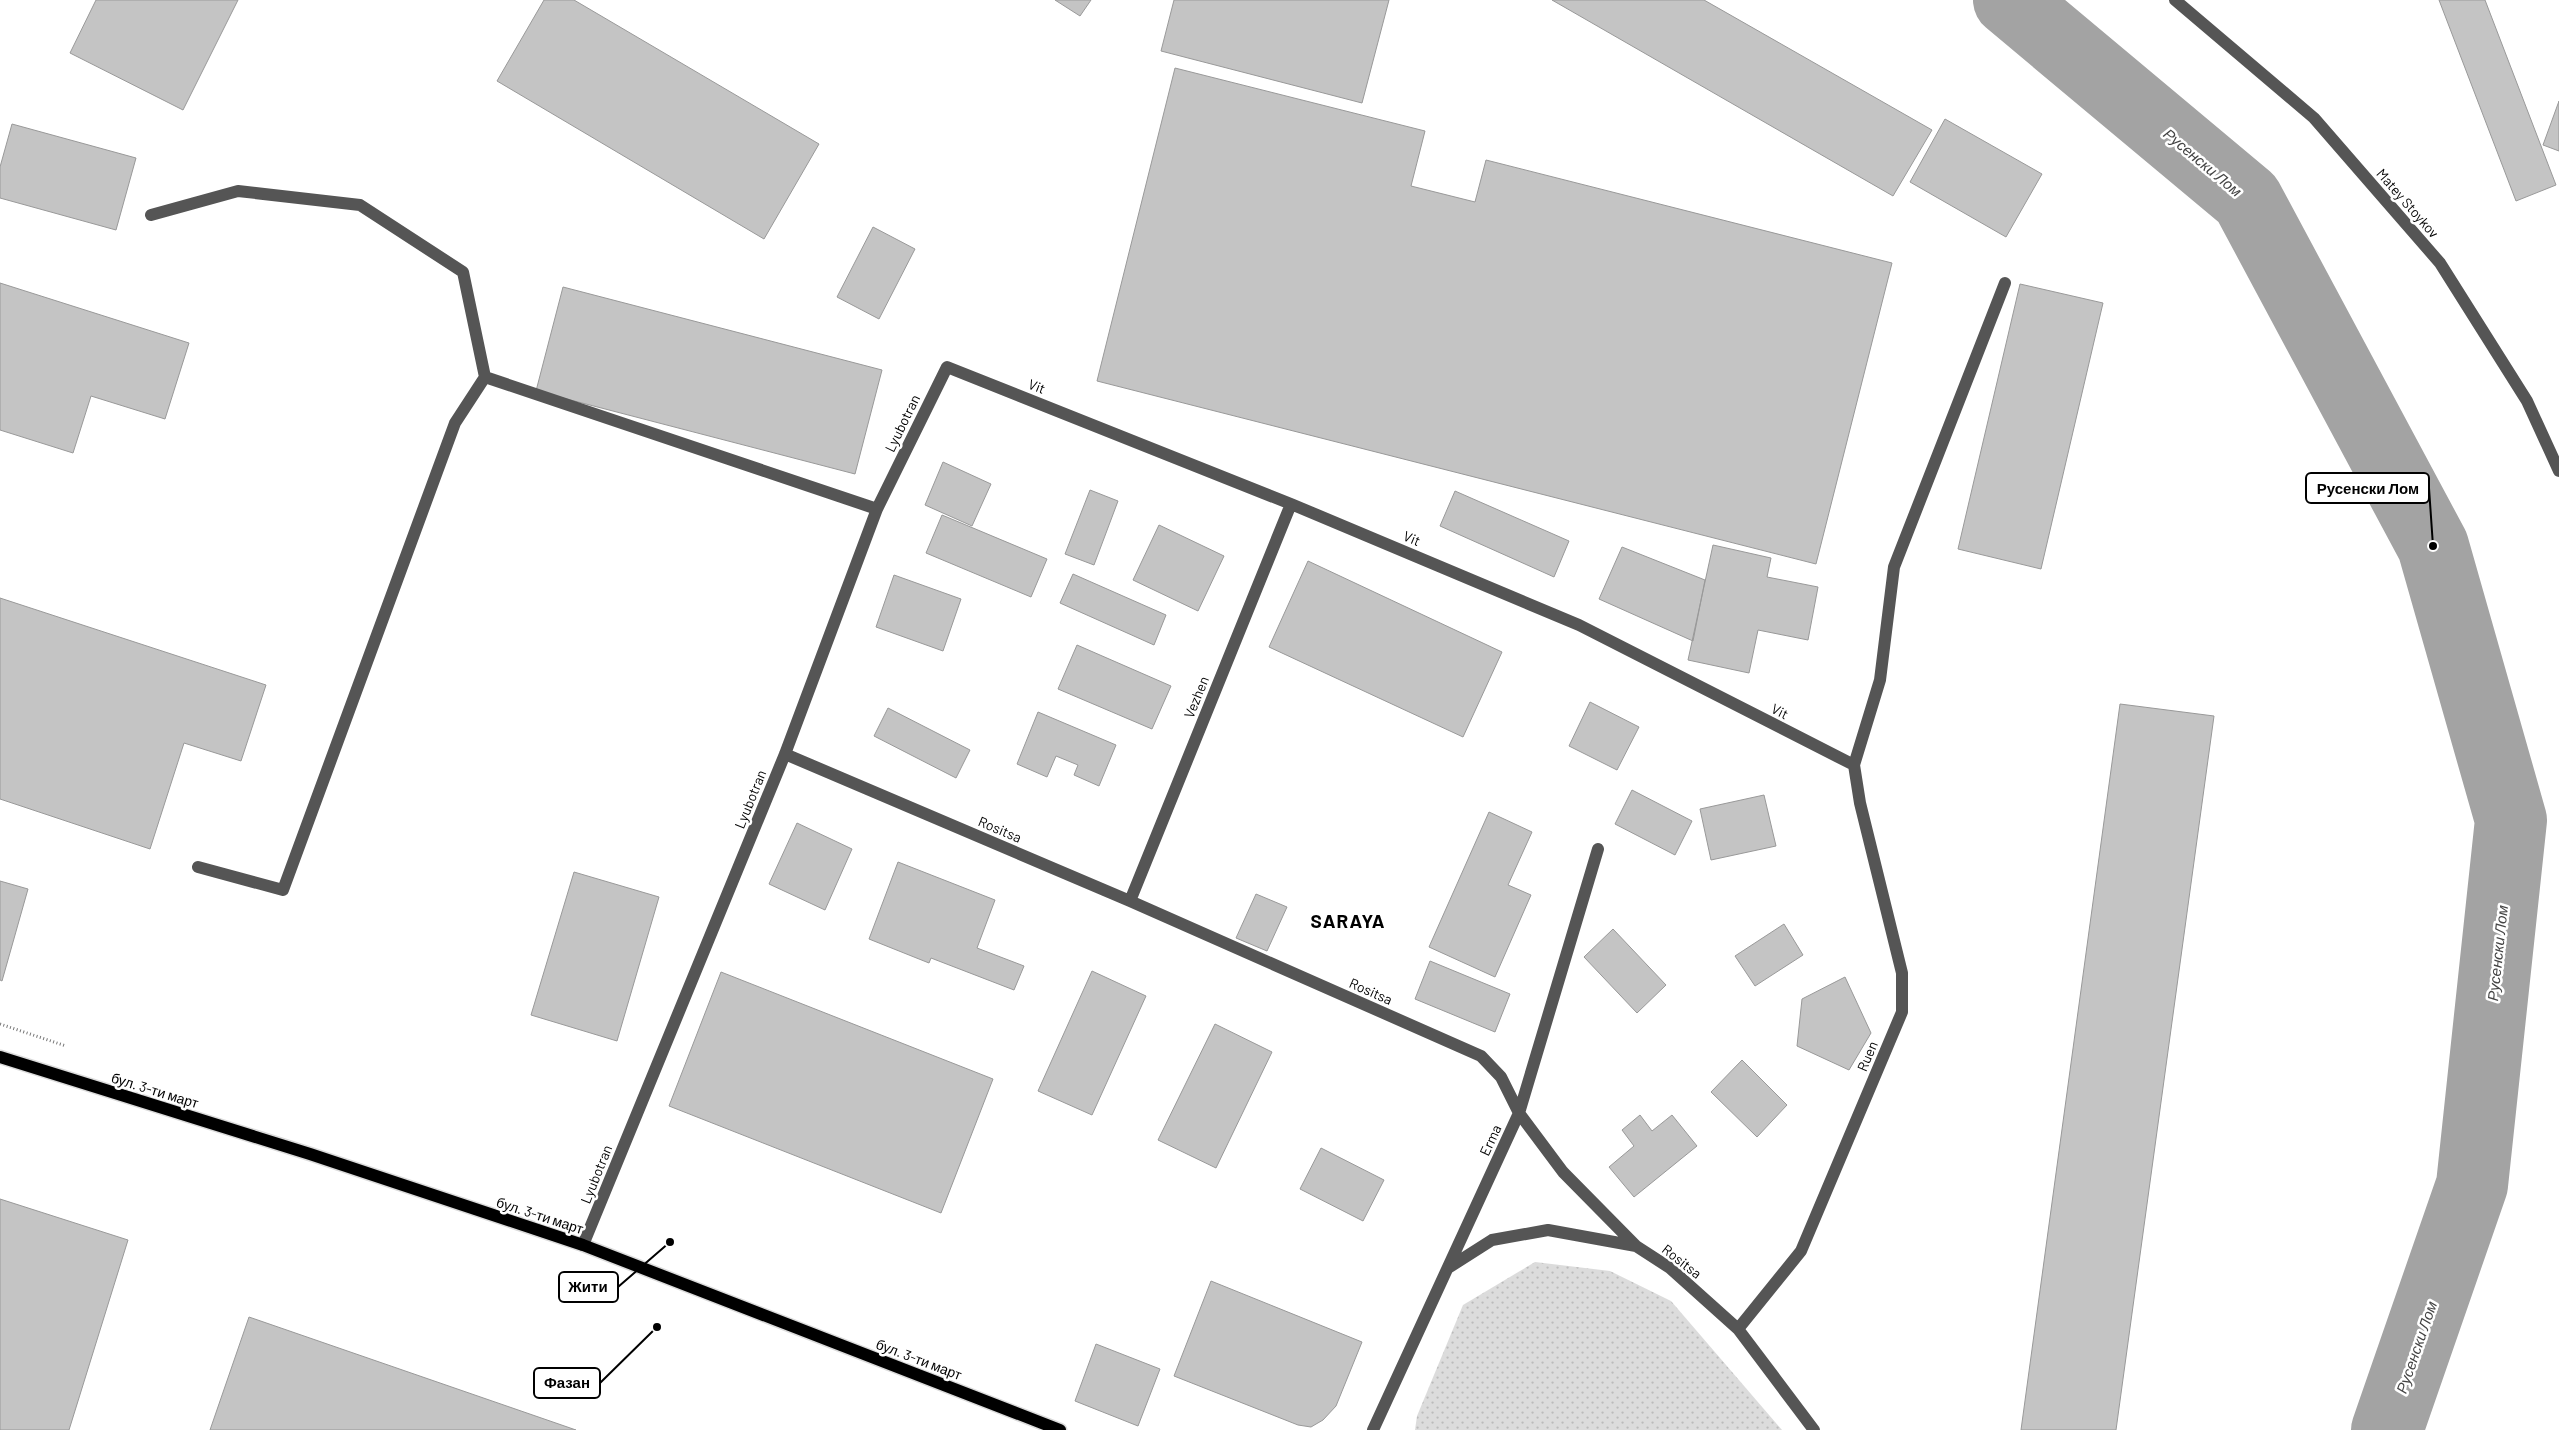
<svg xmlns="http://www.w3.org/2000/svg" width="2559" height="1430" font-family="Barlow,sans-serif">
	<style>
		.park { fill: url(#park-dots) }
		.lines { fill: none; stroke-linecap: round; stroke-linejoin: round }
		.river { stroke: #a3a3a3; stroke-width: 72 }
		.building { fill: #c4c4c4; stroke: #999 }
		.major-casing { stroke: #dbdbdb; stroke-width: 15 }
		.path { stroke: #777; stroke-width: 3; stroke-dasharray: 1 2.5; stroke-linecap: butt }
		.minor { stroke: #555; stroke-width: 12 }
		.major { stroke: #000; stroke-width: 12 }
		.labels { text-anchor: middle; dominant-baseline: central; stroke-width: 5; stroke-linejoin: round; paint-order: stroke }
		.street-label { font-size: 14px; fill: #000; stroke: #fff }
		.water-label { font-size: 15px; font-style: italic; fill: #444; stroke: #fff }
		.district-label { font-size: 19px; font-weight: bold; letter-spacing: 1px; fill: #000; stroke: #fff }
		.leader { fill: none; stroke: #000; stroke-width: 2 }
		.callout-dot { fill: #000; stroke: #fff; stroke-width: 2 }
		.callout { fill: #fff; stroke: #000; stroke-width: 2 }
		.callout-label { font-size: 15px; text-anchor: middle; font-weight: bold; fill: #000 }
	</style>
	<defs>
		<pattern id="park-dots" width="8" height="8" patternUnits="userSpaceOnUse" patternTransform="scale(1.25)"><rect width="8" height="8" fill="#dcdcdc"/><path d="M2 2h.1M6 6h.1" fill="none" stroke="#bbb" stroke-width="1.8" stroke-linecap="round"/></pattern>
	</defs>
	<rect width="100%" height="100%" fill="#fff"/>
	<!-- park -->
	<path class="park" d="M1535,1262l75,9 61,30 111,129h-367l2,-14 46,-111z"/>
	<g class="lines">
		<!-- river -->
		<path class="river" d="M2009,0l238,199 186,347 78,274 -39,365 -85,245"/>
	</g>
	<!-- building -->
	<path class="building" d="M96,0h142l-55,110 -113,-57z
		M544,0h30l245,144 -55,95 -267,-158z
		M1055,0h36l-11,16z
		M1174,0h215l-27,103 -201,-52z
		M1552,0h152l228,130 -39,66z
		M2439,0h46l71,185 -40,16z
		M1175,68l250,63 -14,55 64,16 11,-42 406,103 -76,301 -719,-183z
		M2559,101v50l-16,-6z
		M1945,119l97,55 -36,63 -96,-55z
		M12,124l124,34 -20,72 -116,-32v-31z
		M873,227l42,22 -36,70 -42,-22z
		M0,283l189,60 -24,76 -74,-23 -18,57 -73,-23z
		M2020,284l83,19 -62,266 -83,-20z
		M563,287l319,83 -27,104 -319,-83z
		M943,462l48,22 -19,42 -47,-21z
		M1090,490l28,11 -24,64 -29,-11z
		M1455,491l114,50 -15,36 -114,-51z
		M942,515l105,44 -16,38 -105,-44z
		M1159,525l65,31 -26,55 -65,-31z
		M1713,545l58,13 -4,19 51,10 -10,53 -50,-10 -9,43 -61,-13z
		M1622,547l83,33 -12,61 -94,-42z
		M1308,561l194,91 -39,85 -194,-90z
		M1073,574l93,41 -12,30 -94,-42z
		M894,575l67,24 -18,52 -67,-24z
		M0,598l266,87 -25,76 -57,-18 -34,106 -150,-50z
		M1077,645l94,41 -19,43 -94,-40z
		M1590,702l49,25 -22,43 -48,-24z
		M2120,704l94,12 -98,714h-95z
		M888,708l82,42 -14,28 -82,-42z
		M1038,712l78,33 -17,41 -25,-11 4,-10 -22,-9 -9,21 -30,-13z
		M1632,790l60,31 -17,34 -60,-31z
		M1764,795l12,51 -65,14 -11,-51z
		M1489,812l43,20 -24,53 23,10 -36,82 -66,-30z
		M797,823l55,26 -27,61 -56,-26z
		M898,862l97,38 -18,48 47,18 -10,24 -83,-32 -2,5 -60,-24z
		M574,872l85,25 -42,144 -86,-26z
		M0,881l28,8 -26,92 -2,-1z
		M1256,894l31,13 -20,44 -31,-13z
		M1784,924l19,31 -48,31 -20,-30z
		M1613,929l53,56 -29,28 -53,-56z
		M1430,961l80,33 -15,38 -80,-33z
		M1092,971l54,25 -54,119 -54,-24z
		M721,972l272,107 -52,134 -272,-107z
		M1845,977l26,56 -22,37 -52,-24 5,-47z
		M1215,1024l57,28 -56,116 -58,-28z
		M1742,1060l45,45 -30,32 -46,-45z
		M1640,1115l12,16 20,-16 25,31 -63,51 -25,-30 25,-21 -12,-16z
		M1321,1148l63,32 -21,41 -63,-32z
		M0,1199l128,41 -59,190h-69z
		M1211,1281l151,61 -26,64 -13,14 -12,7 -13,-2 -124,-49z
		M249,1317l327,113h-366z
		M1096,1344l64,25 -22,57 -63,-25z"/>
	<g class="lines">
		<defs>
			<path id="major" d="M0,1057l310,97 273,91 477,185"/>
		</defs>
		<!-- major casing -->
		<use href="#major" class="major-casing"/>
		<!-- path -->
		<path class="path" d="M0,1024l66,22"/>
		<!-- minor -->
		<path class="minor" d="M2175,0l139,118 126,145 87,138 32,70
			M151,215l87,-24 122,14 103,67 22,105 392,132
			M785,754l345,147 351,155 20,21 18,36 44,59 73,74 34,22 68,61 76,101
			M198,867l85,23 172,-467 30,-46
			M1130,901l161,-397
			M583,1245l202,-491 92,-245 70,-142 344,137 288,121 275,140
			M1448,1268l44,-28 56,-10 88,16
			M1738,1329l63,-78 101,-239v-39l-42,-170 -6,-38 26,-85 14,-113 111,-284
			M1373,1430l146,-317 79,-264"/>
		<!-- major -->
		<use href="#major" class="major"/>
	</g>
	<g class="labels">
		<!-- street labels -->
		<g class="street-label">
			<text transform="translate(2408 203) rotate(49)">Matey Stoykov</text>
			<text transform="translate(1037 386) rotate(22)">Vit</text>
			<text transform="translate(902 423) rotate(-64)">Lyubotran</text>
			<text transform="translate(1412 538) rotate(23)">Vit</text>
			<text transform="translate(1196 697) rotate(-68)">Vezhen</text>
			<text transform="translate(1780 711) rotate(27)">Vit</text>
			<text transform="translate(750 799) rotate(-68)">Lyubotran</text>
			<text transform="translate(1000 829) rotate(23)">Rositsa</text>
			<text transform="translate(1371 991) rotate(24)">Rositsa</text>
			<text transform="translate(1867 1056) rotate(-67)">Ruen</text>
			<text transform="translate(155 1090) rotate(17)">бул. 3-ти март</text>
			<text transform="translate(1490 1140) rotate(-65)">Erma</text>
			<text transform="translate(596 1174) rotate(-68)">Lyubotran</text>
			<text transform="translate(540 1215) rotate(18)">бул. 3-ти март</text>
			<text transform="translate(1682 1261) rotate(38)">Rositsa</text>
			<text transform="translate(919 1359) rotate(21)">бул. 3-ти март</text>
		</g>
		<!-- water labels -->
		<g class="water-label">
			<text transform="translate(2203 162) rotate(40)">Русенски Лом</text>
			<text transform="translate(2497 953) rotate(-84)">Русенски Лом</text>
			<text transform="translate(2416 1347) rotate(-71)">Русенски Лом</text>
		</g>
		<!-- district labels -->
		<g class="district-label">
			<text x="1348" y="920">SARAYA</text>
		</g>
	</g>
	<!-- callouts -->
	<path class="leader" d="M2433 546L2429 488M670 1242L618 1287M657 1327L600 1383"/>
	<g class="callout-dot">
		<circle cx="2433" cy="546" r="5"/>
		<circle cx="670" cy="1242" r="5"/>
		<circle cx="657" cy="1327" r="5"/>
	</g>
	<g class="callout">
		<rect x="2306" y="473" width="123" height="30" rx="5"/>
		<rect x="559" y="1272" width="59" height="30" rx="5"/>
		<rect x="534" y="1368" width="66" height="30" rx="5"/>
	</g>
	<g class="callout-label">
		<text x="2368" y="494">Русенски Лом</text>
		<text x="588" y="1292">Жити</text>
		<text x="567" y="1388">Фазан</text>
	</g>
</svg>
